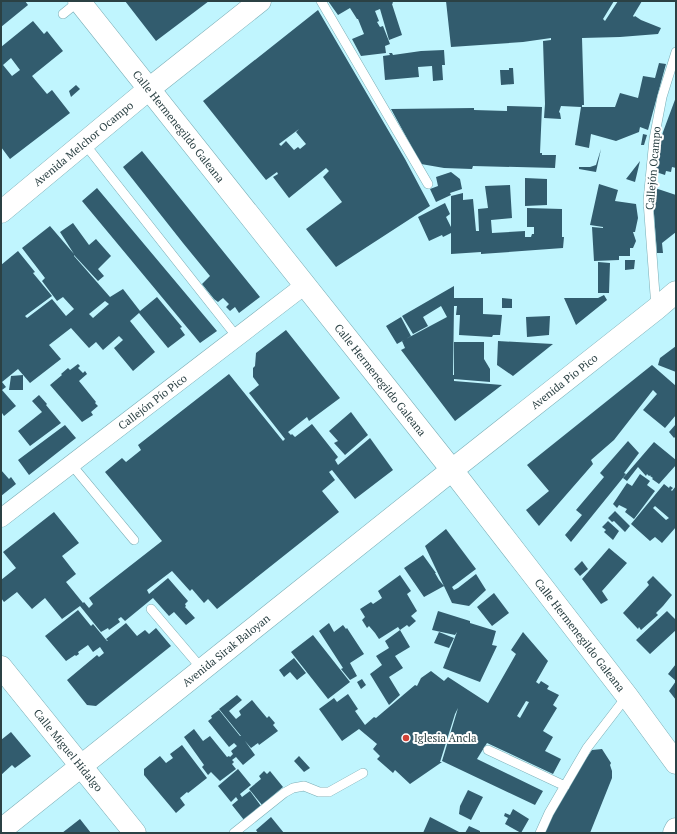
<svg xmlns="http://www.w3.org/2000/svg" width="677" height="834" font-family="'PT Serif',serif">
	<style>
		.building { fill: #325c6e; fill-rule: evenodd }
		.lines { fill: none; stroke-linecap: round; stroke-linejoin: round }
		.service-casing { stroke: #7baeb6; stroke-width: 10 }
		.minor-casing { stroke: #7baeb6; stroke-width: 19 }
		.tertiary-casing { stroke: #7baeb6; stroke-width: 23 }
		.secondary-casing { stroke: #7baeb6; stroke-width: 23 }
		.service { stroke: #fff; stroke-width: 9 }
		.minor { stroke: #fff; stroke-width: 18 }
		.tertiary { stroke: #fff; stroke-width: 22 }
		.secondary { stroke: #fff; stroke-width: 22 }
		.poi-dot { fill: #d04236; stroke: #fff; stroke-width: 1.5 }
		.labels { text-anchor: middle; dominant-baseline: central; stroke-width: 4; stroke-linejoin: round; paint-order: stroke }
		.street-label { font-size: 11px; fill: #2b4144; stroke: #fff }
		.poi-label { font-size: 11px; fill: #2b4144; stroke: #fff; text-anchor: start }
	</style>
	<rect width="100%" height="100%" fill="#c0f5fe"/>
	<!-- building -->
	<path class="building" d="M1,1h24l3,4 -27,22z
		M125,1h84l-53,40z
		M328,1h64l1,2 -1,1 10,31 -13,5 -9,-31 -5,2 4,10 -2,1 3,5 3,-1 7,18 -5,2 1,7 -25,3 -9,-17 12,-5 -6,-15h-1l-7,-11 -12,7z
		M446,1h168l-11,18 2,2 13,-20h24l-9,15 1,1 1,-1 6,4 20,8 -3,6 -38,3 -38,1 2,67h-2v2h33l5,-14 18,5 5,-22 12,2 4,-15 7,1 -18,66 -8,-3 -1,5 -23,9 -25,-7 -2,14 -14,-3 6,-38 -20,-1 -2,6 1,1 1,6 -17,-1 1,-14 -2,-63 8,-1v-2l-28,4 -72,5z
		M318,10l87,149 25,47 -94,61 -30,-38 36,-27 -19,-25 6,-6 -3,-3 -37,30 -16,-21 5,-3 -1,-2 -11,8 -63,-79zM299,129l-3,3 10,12 -6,5 -2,-2 -4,3 -8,-9 -5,5 -2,-2z
		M33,21l11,13 3,-3 16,20 -31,25 15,18 5,-4 18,23 -60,46 -9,-12v-100zM11,58l9,12 -8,6 -9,-11z
		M444,50l1,15h-3l1,15 -10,1 -1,-15 -14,1 1,10 -34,3 -2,-24 7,-1 -1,-2h3l1,2 28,-4z
		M509,68h4l1,16 -13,1 -1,-15h9z
		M76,85l4,4 -9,8 -2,-6z
		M676,97v71l-4,-1 -1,5 -5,-1 -1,4 -9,-3 1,-3 -4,-1 10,-36z
		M507,106l35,1 -2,46h2v2h14l-1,13 -82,-2 -1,3 -28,-1 -23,-4 -30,-55 83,-1v2l33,1z
		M643,134l4,1 -3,10h-3z
		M601,149l-5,23 -17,-3v-2h11l6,-2z
		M142,151l118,146 -21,16 -4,-6 -5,4 -4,-4 3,-3 -6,-6 -5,4 -4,-3 -12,-15 8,-8 -27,-33 -60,-76z
		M640,161l-5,21 -9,-3z
		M451,172l9,7 2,10 -12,4 1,2 -15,7 -6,-13 8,-3 -2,-9z
		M525,178l22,1v26l-22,1z
		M599,184l19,6 -3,11 21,3 2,14 -3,14h-2l3,9 -3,7h-3v8h-11v4l-25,1 -2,-34 11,1v-1l-13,-2z
		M510,185l2,33 -21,2 1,13 33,-2v6h6l1,-3h2v-7h-7v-19l35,1v28h2l-1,11 -82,6v-2l-30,2v-21l-8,4 -1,-2 -13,6 -11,-24 27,-14 5,11 -4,3 5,10v-31l12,-3v7l10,-1 3,32h3l-1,-22 10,-1 -3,-22z
		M652,187l24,8v37l-14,11 1,10h-6z
		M97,188l120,143 -17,12 -118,-142z
		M73,223l16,22 7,-6 15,17 -13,13 6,7 -6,5 -24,-26v1l36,41 13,-8 17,22 17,-14 25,30 -2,1 5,7 -17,13 -29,-35 -9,8 25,31 -22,19 -19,-23 9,-8 -4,-4 -16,14 -7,-8 -7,6 -18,-20 -22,17 12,14 -31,24 -12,-14 -16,13 4,5 -4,3 14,16 -12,10 -2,-3 -1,1v-149l17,-14 17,21 -2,1 19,23 -27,20 2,2 25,-19 14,17 8,-7 -11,-12 -6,4 -15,-20 3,-3 -23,-30 28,-22 24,28 -14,-22zM105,301l4,3 -16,14 -4,-4z
		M625,260h10l-1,9 -9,1z
		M598,262l12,1 -1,30h-11z
		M454,286v12h29v16l19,1 -2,20h-7l-1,2 -33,-2 1,-20h-4l1,-9h-3l-1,69h1v-33h30v17l6,10v13l-36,-3v2l48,4 -47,36 -54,-71 4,-2 -3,-7 45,-24 -6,-11 -18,11 5,9 -15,8 -11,-18z
		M604,295l3,5 -31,25 -12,-27h34z
		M502,298l10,1v9h-10z
		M550,316l-1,19 -22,2 -1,-20z
		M401,317l10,19 -14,8 -11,-18z
		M286,330l54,68 -31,23 -2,-4 -19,15 3,3 1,-1 3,3 17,-13 26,33 -3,3 3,5 32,-27 23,32 -38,29 -23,-29 -3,2 6,8 -13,11 17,21 -122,97 -9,-10 -4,4 -12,-14 -2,2 -18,-20 -25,19 2,4 19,-16 20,23 -3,3 1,2 -1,1 10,11 -9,7 -12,-13 -5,4 -16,-18 -28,23 -4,-4 -3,2 2,3 -11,8 -1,-2 -7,4 -21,-26 -18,13 -17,-21 -13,11 -15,-17 -13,10 -3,-4v-18l15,-12 -13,-16 51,-40 25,31 -17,13 14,18 -10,8 17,21 1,-1 5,6 4,-4 -4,-6 73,-57 -57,-69 17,-14 4,4 15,-12 -3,-5 91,-71 54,67 2,-2 -36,-46 10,-8 -6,-8v-9l2,-2 1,-13z
		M498,341l55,3 -40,32 -16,-11z
		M676,346v26l-18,-7 2,-7z
		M78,364l2,2 -2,2 5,5 2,-2 2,3 -8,7 17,21 -1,1 3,3 -7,6 2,3 -11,7 -32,-37 12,-10 -1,-1 7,-6 2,2z
		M652,365l24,21v29l-11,13 -22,-18 14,-16 -4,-4 -39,50 -23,20 2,4 -54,62 -13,-16 23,-19 -22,-26z
		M23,375v15h-14l2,-14z
		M39,395l8,9 -1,1 15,18 -31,23 -12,-15 24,-19 -10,-11z
		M351,412l17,23 -23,20 -11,-12 4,-2 -9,-10z
		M676,424v12l-2,2 -5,-6z
		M65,425l11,13 -47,37 -11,-15z
		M628,441l11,12 -15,20 2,1 -55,68 -6,-7 17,-20 -6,-5 28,-33 -4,-4z
		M654,442l22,18v5l-17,19 -7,-5 1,-1 -3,-2 1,-1 -2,1 -2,-2 -1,2 -8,-9 -11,14 -4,-3z
		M1,470l8,9 2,-2 5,7 -15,12z
		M640,474l10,7 -3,4 8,6 -21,28 -9,-7 2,-3 -8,-4 -2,3 -4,-4 14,-21 5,3z
		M664,484l5,4 1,-2 3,2 -2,2 1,1 4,-5v41l-14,16 -7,-6 -5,4 -19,-17zM655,506l14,12 -3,2 -13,-12z
		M615,511l15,15 -5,6 -11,-11 -2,1 -4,-4z
		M608,521l11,10 -6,9 -9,-8 2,-2 -4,-3z
		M446,529l30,40 -24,18 2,3 4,-2 18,-14 10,16 -17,16 -17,-3 -27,-57z
		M609,548l18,15 -25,28 6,9 -7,4 -19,-25z
		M423,555l13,18h-1l4,7 5,6 -20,11 -20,-29z
		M582,561l6,8 -8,7 -6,-7z
		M400,575l11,16 -4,3 10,17 -6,5 5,5 -7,6 -2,-2 -7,5 -2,-3 -19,12 -4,-6 -6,-7 -2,2 -5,-8 3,-3 -5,-8 11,-7 2,2 9,-6 -4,-7z
		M653,576l19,19 -9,11 -7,7 2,2 -17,15 -2,-3 -1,2 -15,-16 26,-28 -2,-3z
		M494,593l15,20 -17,13 -15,-19z
		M78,610l13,16 2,-2 14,17h1l-2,-2 20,-16 11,13 8,-6 4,4 7,-6 15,18 -75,60 -9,-1 -20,-25 30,-25 2,2 5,-4 -4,-6 -7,5 -5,-7 -10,7 1,2 -3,2 -1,-1 -9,6 -21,-25z
		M438,611l32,10v2l26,8 -4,14 5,1 -17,36 -37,-14 14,-36 -2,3 -23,-5z
		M667,611l9,9v10l-26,24 -14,-14z
		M329,623l5,9 9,-7 3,4 1,-1 17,26 -14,9 7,13 -7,4 -9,-11 2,-1 -24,-37z
		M400,630l10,17 -15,9 8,12 -14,9 11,18 -11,10 -19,-31 12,-9 -6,-9 13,-8 -4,-7z
		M439,632l15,6 -5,10 -15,-5z
		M523,632l25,29 -12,21 3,2 2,-3 8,5 -2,3 12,6 -6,10 4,3 -14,23 10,6 -8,14 16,8 -8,15 -66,-31 -10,16 66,32 -8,14 -93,-44 16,-53 -3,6 -15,48h2l-32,22 -15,-14 -2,3 -16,-14 3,-3 -7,-7 4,-5 -18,-15 -17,12 -23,-32 15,-11 3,4 11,-8 10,15 -3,2 10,14 9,-8 2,1 39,-33 2,1 4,-8 10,-7 13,10 4,-4 40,26 28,-49 -5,-4zM526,701l3,1 -9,16 -3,-2z
		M313,635l37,47 -22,17 -37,-47z
		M294,658l12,15 -9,7 -7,-8 -6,5 -5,-7z
		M676,664v17l-8,-7z
		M362,679l4,6 -5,4 -4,-7z
		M676,681v19l-7,-9z
		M237,695l5,5 -13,11 7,8 5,-4 -2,-4 13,-11 15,18 2,-2 6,7 -2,2 5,6 -19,14 -1,-2 -7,5 -6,-7 10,14 -12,10 -7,-8 -4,3 2,2 -2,2 4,5 -16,12 -9,-9 -3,3 -6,-8 2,-2 -20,-28 10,-8 9,12 7,-5 17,21 2,-1 1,1 3,-3 -2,-3 6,-5 -3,-3 -5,4 -21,-26 4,-3 -1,-2 8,-6 21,26h1l-22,-27z
		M11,732l20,24 -16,12 -3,-3 -11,10v-35z
		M182,745l25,33 -19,15 -1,-1 -7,6 5,7 -9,8 -32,-38v-6l16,-13 6,7 7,-5 -3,-4z
		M602,749l9,14 -1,2 2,6v7l-22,55h-46l25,-50 23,-33z
		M299,756l11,12 -6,4 -10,-11z
		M238,769l13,16 -11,9 2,3 8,-6 11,15 -17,14 -12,-15 6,-5 -2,-3 -5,5 -13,-16z
		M264,771l3,3 3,-3 13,16 -21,18 -13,-16 12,-10 -2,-3z
		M468,790l15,7 -12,23 -12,-6 1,-8z
		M513,809l16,10 -8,14 -16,-9 3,-6 -4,-2 1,-3 5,2z
		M271,817l13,16h-26l-2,-3z
		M430,817l31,16h-38z
		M80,819l11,14h-29z
		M469,826l11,5v2h-15z"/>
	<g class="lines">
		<defs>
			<path id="service" d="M321,1l107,183
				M63,14l16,-13
				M84,143l153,194
				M656,308l-8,-107 6,-62 8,-42 14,-45
				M71,464l63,76
				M151,609l51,60
				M488,750l77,36
				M234,833l50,-40 9,-5 11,-2 15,6h10l34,-19
				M540,833l9,-20 38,-65 40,-52"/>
			<g id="minor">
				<path id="s1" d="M1,518l304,-233"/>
			</g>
			<g id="tertiary">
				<path id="s2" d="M79,1l373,469 175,226 49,67"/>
				<path id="s3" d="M1,212l148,-123 111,-88"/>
				<path id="s4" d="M1,667l134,166"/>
				<path id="s5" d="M1,830l451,-360 204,-161 20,-17"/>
			</g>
			<path id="secondary" d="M674,833l2,-4"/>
		</defs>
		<!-- service casing -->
		<use href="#service" class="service-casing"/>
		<!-- minor casing -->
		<use href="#minor" class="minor-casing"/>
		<!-- tertiary casing -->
		<use href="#tertiary" class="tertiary-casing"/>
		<!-- secondary casing -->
		<use href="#secondary" class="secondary-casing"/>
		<!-- service -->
		<use href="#service" class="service"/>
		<!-- minor -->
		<use href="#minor" class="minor"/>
		<!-- tertiary -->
		<use href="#tertiary" class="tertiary"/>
		<!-- secondary -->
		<use href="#secondary" class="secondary"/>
	</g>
	<!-- markers -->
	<circle class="poi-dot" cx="406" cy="738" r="4"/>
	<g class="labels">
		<!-- street labels -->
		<g class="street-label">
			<text stroke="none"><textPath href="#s2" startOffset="160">Calle Hermenegildo Galeana</textPath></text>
			<text stroke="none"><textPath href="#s3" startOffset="107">Avenida Melchor Ocampo</textPath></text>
			<text transform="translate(653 168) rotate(-85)">Callejón Ocampo</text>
			<text stroke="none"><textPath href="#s2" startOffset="484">Calle Hermenegildo Galeana</textPath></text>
			<text stroke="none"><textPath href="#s5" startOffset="720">Avenida Pio Pico</textPath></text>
			<text stroke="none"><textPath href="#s1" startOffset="191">Callejón Pío Pico</textPath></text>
			<text stroke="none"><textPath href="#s2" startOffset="808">Calle Hermenegildo Galeana</textPath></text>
			<text stroke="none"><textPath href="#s5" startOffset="288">Avenida Sirak Baloyan</textPath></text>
			<text stroke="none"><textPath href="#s4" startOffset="107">Calle Miguel Hidalgo</textPath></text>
		</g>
		<!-- poi labels -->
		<g class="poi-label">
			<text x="414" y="738">Iglesia Ancla</text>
		</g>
	</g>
	<!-- border -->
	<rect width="677" height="834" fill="none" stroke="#2b4144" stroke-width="4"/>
</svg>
